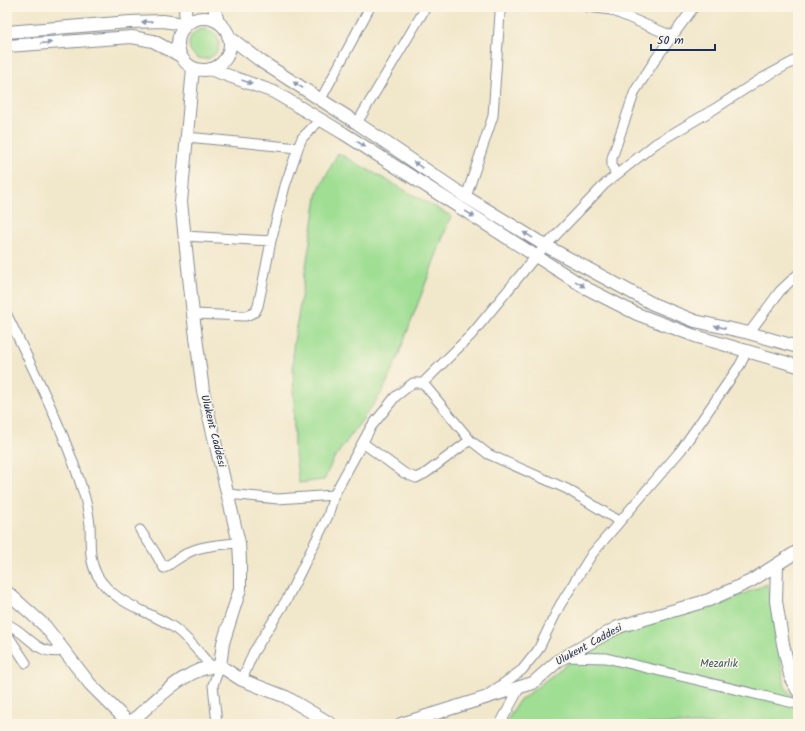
<svg xmlns="http://www.w3.org/2000/svg" width="805" height="731" font-family="Kalam,sans-serif">
	<style>
		.green { fill: #9fde93; stroke: #5d8678 }
		.lines { fill: none; stroke-linecap: round; stroke-linejoin: round }
		.minor-casing { stroke: #868b94; stroke-width: 11 }
		.tertiary-casing { stroke: #868b94; stroke-width: 14 }
		.minor { stroke: #fff; stroke-width: 9 }
		.tertiary { stroke: #fff; stroke-width: 12 }
		.oneway { fill: #8d97ae }
		.labels { text-anchor: middle; dominant-baseline: central; stroke-width: 3; stroke-linejoin: round; paint-order: stroke }
		.street-label { font-size: 11px; fill: #1b2f5e; stroke: #fcf5e5 }
		.park-label { font-size: 11px; fill: #3c5b6b; stroke: #fcf5e5 }
	</style>
	<rect width="100%" height="100%" fill="#fcf5e5"/>
	<filter id="ink" filterUnits="userSpaceOnUse"><feTurbulence type="fractalNoise" baseFrequency=".025" numOctaves="2"/><feDisplacementMap in="SourceGraphic" scale="8" xChannelSelector="R" yChannelSelector="G"/><feConvolveMatrix kernelMatrix="1 2 1 2 8 2 1 2 1" color-interpolation-filters="sRGB"/></filter>
	<filter id="wash" filterUnits="userSpaceOnUse"><feTurbulence type="fractalNoise" baseFrequency=".012" numOctaves="4" result="noise"/><feDisplacementMap in="SourceGraphic" scale="16" xChannelSelector="R" yChannelSelector="G"/><feGaussianBlur stdDeviation="0.9" result="paint"/><feColorMatrix in="noise" values="0 0 0 0 0 0 0 0 0 0 0 0 0 0 0 0 0 1.4 0 .05"/><feComposite in="paint" operator="in"/></filter>
	<g filter="url(#wash)">
		<rect width="100%" height="100%" fill="#f1e7cb"/>
		<!-- green -->
		<path class="green" d="M189 44a15 15 0 1 1 30 0a15 15 0 1 1-30 0Z
			M338,153l113,63 -54,143 -14,32 -50,69 -9,20 -25,3 -5,-36 -1,-99 25,-157z
			M767,584l18,103 13,16v21h-293l13,-22 50,-39 46,-27 70,-26 41,-8z"/>
	</g>
	<g filter="url(#ink)">
		<g class="lines">
			<defs>
				<path id="minor" d="M588,7l23,3 61,26
					M321,99l49,-92
					M357,123l69,-116
					M187,137l111,11
					M616,175l-4,-9v-8l23,-67 22,-34 37,-50
					M466,197l27,-81 7,-103 2,-6
					M185,236l86,5
					M193,314l53,2 9,-4 3,-6 5,-24 8,-41 14,-55 13,-38 4,-10 18,-18
					M7,315c29,60 59,119 78,183 2,8 4,18 5,27 1,17 -2,33 7,50 17,29 50,35 76,52 15,10 26,26 38,39
					M749,333l31,-42 18,-17
					M423,383l47,57 18,14 79,35 52,32
					M363,443l41,30 12,5 10,-5 44,-33
					M228,494l50,5 56,-4 37,-68 13,-16 11,-14 18,-14h10l49,-49 64,-78 69,-72 50,-40 61,-36 43,-28 39,-21
					M140,530l13,19 11,19c10,-6 19,-14 30,-18 14,-5 30,-6 45,-7
					M7,624c23,10 28,32 57,27
					M7,634l19,29
					M565,657l41,1 166,40 26,6
					M242,680l11,-27 34,-54 41,-83 6,-21
					M489,694l33,-24 16,-20 22,-45 32,-51 89,-104 59,-85 7,-14
					M217,724l-4,-39 7,-19
					M500,724l20,-37"/>
				<path id="tertiary" d="M185,7l1,18
					M214,7l4,15
					M178 44a26 26 0 1 1 52 0a26 26 0 1 1-52 0Z
					M7,32l123,-10 33,-1 14,2 7,4
					M228,36l34,26 95,61 109,74 80,49 107,58 42,17 54,12 49,14
					M7,46l125,-9 21,4 28,15
					M193,68l-12,134 12,112 10,77 36,152 1,18v28l-17,54 -3,23 22,14 44,17 45,27
					M210,69l64,23 69,41 243,155 51,26 58,22 103,30
					M777,565l-1,36 7,43 8,35 7,12
					M7,592l38,34 45,58 40,40
					M131,724l3,-5c24,-20 53,-53 86,-53
					M401,724l132,-41 26,-23 59,-33 91,-27 42,-19 47,-30"/>
			</defs>
			<!-- minor casing -->
			<use href="#minor" class="minor-casing"/>
			<!-- tertiary casing -->
			<use href="#tertiary" class="tertiary-casing"/>
			<!-- minor -->
			<use href="#minor" class="minor"/>
			<!-- tertiary -->
			<use href="#tertiary" class="tertiary"/>
		</g>
		<!-- one-way arrows -->
		<defs><path id="oneway-solid" d="M-6-.8H1V-3.2L6.5 0L1 3.2V.8H-6Z"/></defs>
		<g class="oneway">
			<use href="#oneway-solid" transform="translate(147 22) rotate(178)"/>
			<use href="#oneway-solid" transform="translate(46 43) rotate(-4)"/>
			<use href="#oneway-solid" transform="translate(247 82) rotate(20)"/>
			<use href="#oneway-solid" transform="translate(298 85) rotate(-147)"/>
			<use href="#oneway-solid" transform="translate(361 144) rotate(33)"/>
			<use href="#oneway-solid" transform="translate(418 165) rotate(-146)"/>
			<use href="#oneway-solid" transform="translate(470 214) rotate(32)"/>
			<use href="#oneway-solid" transform="translate(528 235) rotate(-149)"/>
			<use href="#oneway-solid" transform="translate(580 284) rotate(32)"/>
			<use href="#oneway-solid" transform="translate(720 327) rotate(-167)"/>
		</g>
	</g>
	<g class="labels">
		<!-- street labels -->
		<g class="street-label">
			<text transform="translate(213 431) rotate(76)">Ulukent Caddesi</text>
			<text transform="translate(589 645) rotate(-29)">Ulukent Caddesi</text>
		</g>
		<!-- park labels -->
		<g class="park-label">
			<text x="719" y="664">Mezarlık</text>
		</g>
	</g>
	<!-- margin -->
	<rect width="805" height="731" fill="none" stroke="#fcf5e5" stroke-width="24"/>
	<!-- scale -->
	<path d="M651 44v6h64v-6" fill="none" stroke="#1b2f5e" stroke-width="2"/>
	<text x="657" y="44" font-size="12" fill="#1b2f5e" stroke="#fcf5e5" stroke-width="3" paint-order="stroke">50 m</text>
</svg>
